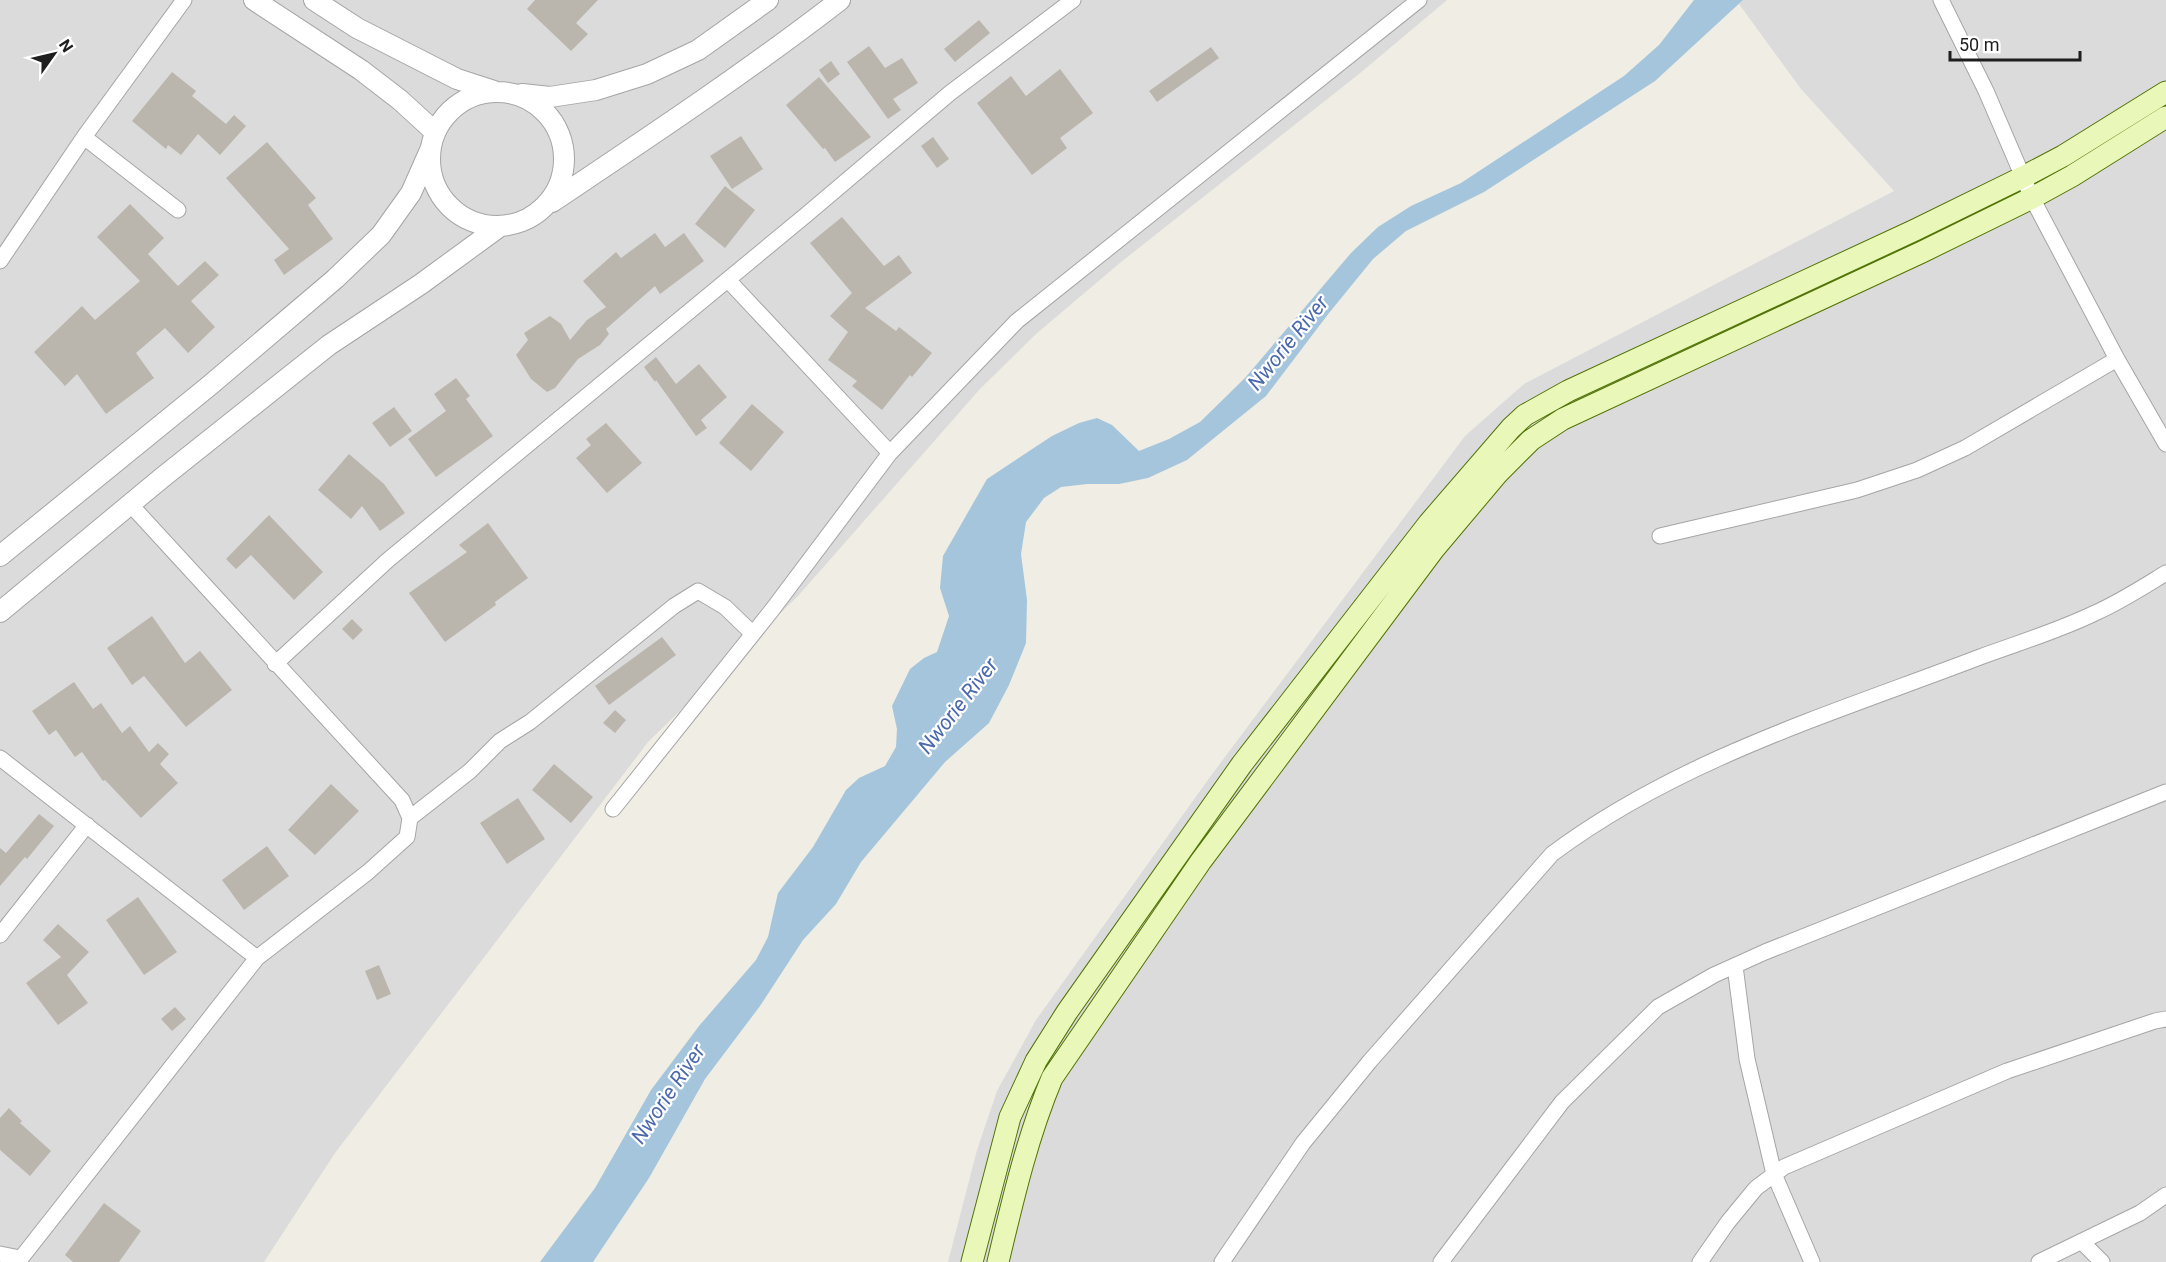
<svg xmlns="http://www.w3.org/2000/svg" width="2166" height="1262" font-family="Roboto,sans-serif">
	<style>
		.residential { fill: #dcdbdb }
		.water { fill: #a4c5dc }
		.building { fill: #bbb6ad }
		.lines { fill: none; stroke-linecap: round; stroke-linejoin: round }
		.minor-casing { stroke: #a5a5a5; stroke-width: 17 }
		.tertiary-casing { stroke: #a5a5a5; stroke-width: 22 }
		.secondary-casing { stroke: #527306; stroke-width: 23 }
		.minor { stroke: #fff; stroke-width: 15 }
		.tertiary { stroke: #fff; stroke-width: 20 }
		.secondary { stroke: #e9f8b8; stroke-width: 21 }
		.labels { text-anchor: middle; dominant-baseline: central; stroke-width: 4.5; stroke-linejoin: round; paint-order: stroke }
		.water-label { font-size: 21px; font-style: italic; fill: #4b69ac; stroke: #fff }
	</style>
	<rect width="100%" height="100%" fill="#efede4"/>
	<!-- residential -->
	<path class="residential" d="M0,0h1447l-88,74 -238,188 -85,72 -56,55 -182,207 -150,146 -313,411 -71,109h-264z
		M1743,0h423v1262h-1218l29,-112 20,-59 39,-71 174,-243 255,-341 59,-52 370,-193 -93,-102 -62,-85z"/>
	<!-- water -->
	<path class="water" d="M1694,0h49l-88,81 -171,111 -78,39 -33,28 -44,54 -63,83 -79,64 -39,18 -29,6h-32l-26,3 -17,11 -18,24 -5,32 6,46 -1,43 -17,42 -20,38 -44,39 -84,100 -25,42 -33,36 -43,66 -55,73 -56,99 -56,84h-53l55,-74 56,-98 48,-64 57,-66 12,-23 10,-44 35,-46 33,-57 13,-12 26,-12 11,-19 1,-18 -5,-23 18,-37 14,-11 13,-6 12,-36 -9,-28 3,-32 44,-77 65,-43 27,-13 18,-5 15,7 27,26 30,-12 31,-17 45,-44 106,-125 27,-26 33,-21 50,-23 163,-107 35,-31z"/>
	<!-- building -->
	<path class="building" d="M535,0h63l-22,23 12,11 -17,17 -44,-42z
		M979,20l11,13 -35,29 -11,-13z
		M869,46l16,22 17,-10 16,25 -25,16 8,11 -13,9 -41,-57z
		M1211,47l8,11 -62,44 -8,-11z
		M831,61l9,13 -12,9 -9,-13z
		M1060,69l33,44 -33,25 7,10 -35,27 -55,-72 34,-27 15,20z
		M172,72l24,19 -4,5 34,28 8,-9 12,11 -26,29 -22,-21 -17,21 -13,-10 -2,4 -34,-28z
		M819,77l52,60 -36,25 -10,-14 -2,1 -37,-44z
		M741,136l22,33 -31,20 -22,-33z
		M933,137l16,22 -12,9 -16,-22z
		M267,142l49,56 -8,7 25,34 -49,36 -10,-15 15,-11 -63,-71z
		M725,186l30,24 -30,38 -30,-24z
		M130,204l34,34 -16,16 30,32 27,-25 14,14 -28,26 24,26 -27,26 -23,-25 -29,25 18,25 -48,36 -29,-40 -12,12 -31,-34 48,-46 13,14 45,-39 -43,-44z
		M842,217l42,49 15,-11 13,18 -47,35 31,23 3,-4 33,26 -20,24 -2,-2 -28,35 -30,-24 5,-5 -29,-21 20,-28 -18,-16 22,-23 -42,-50z
		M655,233l10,14 19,-14 20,28 -44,33 -5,-8 -49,43 3,5 -9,11 -22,14 -23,29 -8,4 -16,-13 -15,-24 12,-15 -4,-7 26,-17 11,8 9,16 17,-20 19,-13 -23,-26 33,-29 5,6z
		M656,357l20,27 23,-20 28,33 -26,23 6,8 -11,8 -40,-56 -1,2 -11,-15z
		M456,378l14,18 -4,3 27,37 -57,41 -28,-38 38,-28 -12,-17z
		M752,404l32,28 -33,39 -32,-28z
		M394,407l18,24 -22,16 -18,-24z
		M606,423l36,40 -35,30 -31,-35 15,-13 -5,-6z
		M349,454l35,30 21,29 -25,18 -18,-25 -11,13 -33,-29z
		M269,515l54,57 -29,28 -43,-45 -15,14 -10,-10z
		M488,523l40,55 -33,24 1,3 -51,37 -36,-49 58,-41 -8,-7z
		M152,616l33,47 15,-12 32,39 -46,37 -42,-51 -12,9 -25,-37z
		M352,619l11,11 -10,10 -11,-11z
		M662,637l14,18 -67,50 -14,-19z
		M74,682l19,27 8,-6 21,30 8,-7 19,26 9,-9 11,11 -9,10 18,19 -37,35 -36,-38 -2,1 -21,-29 -7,5 -19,-27 -7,5 -17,-24z
		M615,710l11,10 -11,13 -12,-10z
		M554,764l39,33 -22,26 -39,-33z
		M331,784l28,27 -44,44 -27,-25z
		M518,798l27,41 -38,25 -27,-41z
		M39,814l15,12 -27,33 -2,-2 -25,29v-38l6,5z
		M267,846l22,30 -45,34 -22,-30z
		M138,897l39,55 -33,23 -38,-55z
		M58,924l31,28 -22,23 21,28 -30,22 -32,-42 35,-26 -18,-17z
		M379,965l12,29 -14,6 -12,-29z
		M175,1007l11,12 -14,12 -11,-12z
		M9,1108l13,13 -2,2 31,28 -21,25 -30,-26v-32z
		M104,1203l37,28 -22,31h-46l-8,-7z"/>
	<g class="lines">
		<defs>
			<path id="minor" d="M1941,0l45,91 46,107 85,161 49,85
				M84,137l94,73
				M0,261l84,-124 100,-137
				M728,280l162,173 127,-132 402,-321
				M1660,536l197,-46 60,-20 48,-22 152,-89
				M275,664l113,-104 418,-345 144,-122 123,-93
				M0,758l257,200
				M613,809l159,-199 118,-157
				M410,818l60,-47 30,-30 30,-19 144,-116 24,-15 27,16 28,27
				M0,935l87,-110
				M1735,966l12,93 27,115 38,88
				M2082,1242l20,20
				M0,1254l20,4
				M18,1262l239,-304 111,-86 39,-35 3,-19 -8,-18 -272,-296
				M1222,1262l81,-119 67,-82 182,-207c127,-95 282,-141 428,-197 38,-14 78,-26 115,-44 25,-11 48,-26 71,-40
				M1441,1262l121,-160 96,-95 56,-32 51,-23 401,-160
				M1700,1262l28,-40 28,-34 28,-21 223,-96 148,-50 11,-2
				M2039,1262l101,-49 26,-18"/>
			<path id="tertiary" d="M254,0l107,70 39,30 35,32
				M314,0l43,28 100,51 37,12
				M430 159a67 67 0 1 1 134 0a67 67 0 1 1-134 0Z
				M522,94l28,3 46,-7 51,-16 51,-24 70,-50
				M552,202c97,-65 195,-130 288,-202
				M0,556l209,-170 126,-107 46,-44 30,-42 19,-43
				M0,612l163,-135 166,-132 92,-61 78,-57"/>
			<path id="secondary" d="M972,1262l38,-145 26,-56 31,-49 175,-248 187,-241 82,-95 14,-13 43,-24 347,-161 108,-53 40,-21 103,-64
				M998,1262c15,-63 29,-124 54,-184l149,-217 233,-312 64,-76 33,-33 32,-21 359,-167 110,-54 40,-22 94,-59"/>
		</defs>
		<!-- minor casing -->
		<use href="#minor" class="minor-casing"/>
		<!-- tertiary casing -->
		<use href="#tertiary" class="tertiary-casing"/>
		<!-- secondary casing -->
		<use href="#secondary" class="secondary-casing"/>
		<!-- minor -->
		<use href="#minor" class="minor"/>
		<!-- tertiary -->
		<use href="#tertiary" class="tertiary"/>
		<!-- secondary -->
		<use href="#secondary" class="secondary"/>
	</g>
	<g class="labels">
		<!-- water labels -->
		<g class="water-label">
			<text transform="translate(1288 343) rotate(-51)">Nworie River</text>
			<text transform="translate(958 706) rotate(-52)">Nworie River</text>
			<text transform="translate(668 1094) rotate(-56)">Nworie River</text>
		</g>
	</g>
	<!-- north arrow -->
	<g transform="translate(54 54) rotate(56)" stroke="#ffffff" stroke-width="4.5" paint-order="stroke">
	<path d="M0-4.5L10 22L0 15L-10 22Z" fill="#1e1e1e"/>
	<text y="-9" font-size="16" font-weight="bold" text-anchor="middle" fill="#1e1e1e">N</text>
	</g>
	<!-- scale -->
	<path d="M1950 51v9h130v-9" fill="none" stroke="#1e1e1e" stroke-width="3"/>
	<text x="1959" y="51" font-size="18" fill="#1e1e1e" stroke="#ffffff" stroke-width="4.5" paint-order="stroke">50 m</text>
</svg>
